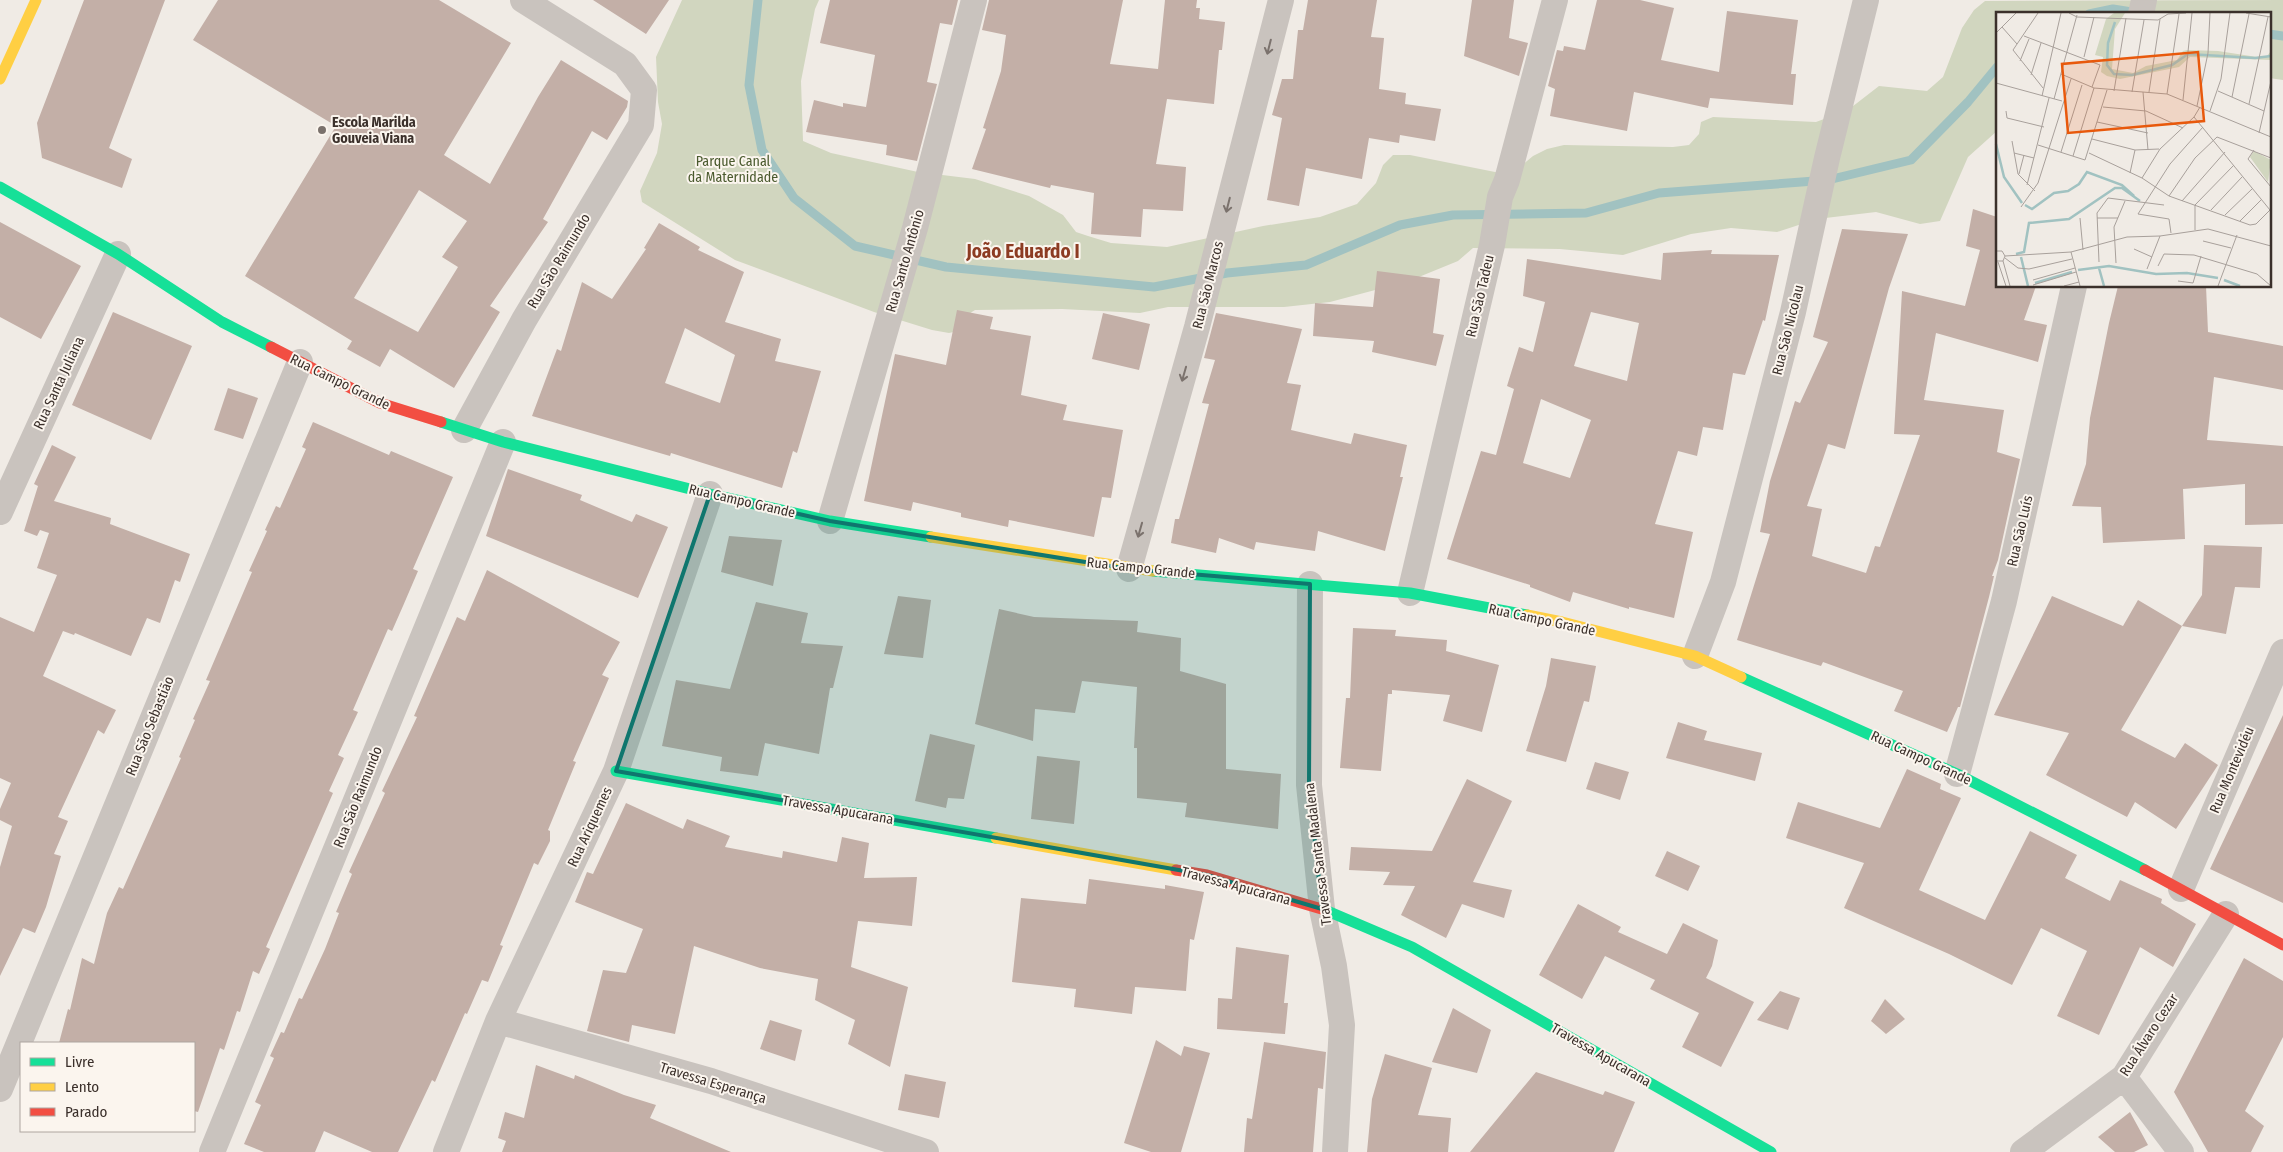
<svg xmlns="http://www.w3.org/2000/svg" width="2283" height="1152" font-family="'Fira Sans Condensed',sans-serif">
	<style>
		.green { fill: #d1d6bf }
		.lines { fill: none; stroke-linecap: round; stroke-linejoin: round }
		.stream { stroke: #a1c2c1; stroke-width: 9 }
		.building { fill: #c3afa7; fill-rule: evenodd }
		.street { stroke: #c9c3be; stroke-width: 26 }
		.fast { stroke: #16e098; stroke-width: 11 }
		.slow { stroke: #ffcf43; stroke-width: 11 }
		.jam { stroke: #f24e42; stroke-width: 11 }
		.oneway { stroke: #7b726d }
		.marked { fill: #0f766e; fill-opacity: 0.2; stroke: #0f766e; stroke-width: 4; stroke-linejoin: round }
		.poi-dot { fill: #7a716c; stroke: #fbf5ee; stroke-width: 2 }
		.labels { text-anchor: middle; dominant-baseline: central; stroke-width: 4; stroke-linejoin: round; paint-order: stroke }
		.poi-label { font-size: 14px; font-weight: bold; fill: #3b302b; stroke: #fbf5ee; text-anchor: start }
		.park-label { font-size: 14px; fill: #4a5a2e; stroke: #fbf5ee }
		.street-label { font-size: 14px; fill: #3b302b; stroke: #fbf5ee }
		.district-label { font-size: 19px; font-weight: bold; fill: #8c3b22; stroke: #fbf5ee }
		.inset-river { fill: none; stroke: #a1c2c1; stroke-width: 2.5 }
		.inset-road { fill: none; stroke: #a8a09b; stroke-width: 1 }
		.view { fill: #e8590c; fill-opacity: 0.15; stroke: #e8590c; stroke-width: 2.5 }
		.inset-edge { fill: none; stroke: #3b302b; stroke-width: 2.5 }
	</style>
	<rect width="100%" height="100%" fill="#f0ebe5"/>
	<!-- green -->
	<path class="green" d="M682,0h137l-4,9 -14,72 2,60 28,12 87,19 57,7 54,17 34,19 13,17 12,4 23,7 56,4 96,-21 57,-9 37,-13 19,-21 7,-18 10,-10h17l90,18 20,-6 13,-11 14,-7 17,-4 109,2 16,-2 10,-11 2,-12 12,-5 103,5 32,-12 31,-24 48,5 16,-14 19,-49 12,-18 11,-9 298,-1v80l-14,-2v-64h-272v117l-29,26 -28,64 -20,3 -44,-12 -59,7 -40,13 -46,-4 -40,6 -68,21 -63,-6 -87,-1 -15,13 -49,20 -79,21 -46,5h-116l-28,6 -78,-4 -87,1 -8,5 -9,16 -9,2 -17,-3 -58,-18 -139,-52 -93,-58 -2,-11 17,-38 5,-29 -4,-22 -2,-45z"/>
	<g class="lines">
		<!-- stream -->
		<path class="stream" d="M758,0l-9,85 13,65 32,48 61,48 91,21 208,20 73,-14 79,-8 94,-40 53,-10 133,-2 73,-20 169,-13 83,-20 57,-58 29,-35
			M2089,14l24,-5 25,4
			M2269,34l14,2"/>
	</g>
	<!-- building -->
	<path class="building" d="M84,0h81l-56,148 23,11 -10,29 -80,-30 -5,-35z
		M218,0h221l72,43 -67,112 46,29 48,-87 23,-37 67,41 -1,6 -20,33 -15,-9 -49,88 5,3 -58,84 10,6 -46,76 -64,-39 -10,18 -33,-18 5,-8 -107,-65 91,-150 -143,-86zM419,190l48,31 -25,36 16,10 -40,65 -64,-34z
		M593,0h76l-23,34z
		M830,0h128l-6,25 -12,-2 -13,59 10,2 -20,77 -31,-6 1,-10 -81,-13 8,-32 29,7v-4l23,4 9,-52 -55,-12z
		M989,0h134l-13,64 48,5 7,-69h32l-1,8h4l-1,11 26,3 -3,28h-3l-5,54 -47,-5 -11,65 30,3 -3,44 -40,-2 -2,28 -50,-3 3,-41 -43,-8 -1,3 -78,-19 14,-40 -3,-1 18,-57 5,-36 -24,-5z
		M1308,0h69l-6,37 13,1 -5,51 27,4 -1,11 36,5 -6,32 -35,-6 -1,8 -30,-5 -7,41 -56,-11 -7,38 -32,-6 15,-82 -10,-3 10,-36h11l5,-49h5z
		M1472,0h42l-5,38 19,5 -9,33 -55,-20z
		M1597,0h43l34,8 -13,52 58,12 8,-61 71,9 -7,54h5l-3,31 -83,-7 -2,10 -74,-16 -7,39 -77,-15 5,-27 -7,-3 9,-36 6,1 1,-5 21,4z
		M1973,209l24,8v69h39l-12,34 23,5 -9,37 -102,-29 -12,67 80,10 -7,42 23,7 -22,101 -6,16h2l-5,21 -29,110h-2l-11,25 -53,-21 9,-20 -80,-29 -2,4 -84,-26 33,-106 -10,-2 10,-51 25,-80 5,2 28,-61 -15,-5 29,-108 66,5 -19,54 -44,161 -17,-5 -21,62 15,3 -10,47 54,17 9,-27 5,1 40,-112 -26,-1 8,-143 63,15 15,-56 -14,-4z
		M0,222l81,44 -40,73 -41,-22z
		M659,223l41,24 -2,3 46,22 -19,50 56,17 -6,22 46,10 -24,82 -4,-2 -11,37 -111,-35 -1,3 -138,-40 25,-67 4,2 21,-69 30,17 34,-50 -2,-1zM685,328l50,27 -15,48 -55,-20z
		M1712,250l-1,4 68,1 -14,66 -2,-1 -18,55 -12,-2 -10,57 -20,-3 -6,29 -19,-5 -23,73 38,8 -19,86 -45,-11v2l-56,-17 -3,10 -40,-15v-2l-83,-26 34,-108 15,4 18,-66 -7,-3 12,-39 14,5 12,-50 -22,-6 4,-37 134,21 2,-27zM1591,312l48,11 -12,58 -53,-15zM1541,399l50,21 -21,58 -47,-15z
		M1377,271l63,8 -7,54 11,2 -8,31 -64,-14 2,-11 -61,-5 2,-33 58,4z
		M2118,286h88l2,46 75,14v44l-69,-13 -7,63 76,6v78l-38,1v-41l-62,5 2,50 -82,4 -2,-36 -29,-1 14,-42 4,-46 19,-95z
		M957,310l36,7 -3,12 41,7 -10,59 46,10 -4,15 60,10 -12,68 -9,-1 -8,40 -85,-17 -1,7 -47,-10v-4l-48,-11 -2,9 -47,-10 31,-147 51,11z
		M113,312l79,34 -41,94 -79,-35z
		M1103,313l47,11 -11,46 -47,-11z
		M1216,313l86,16 -15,54 14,2 -10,45 60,14 3,-11 53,12 -7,32h3l-18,74 -67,-20 -3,20 -59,-9 -2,8 -35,-12 -3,15 -45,-10 4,-24h4l30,-115 -7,-1 13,-43 -11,-2z
		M228,388l30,10 -15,41 -29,-9z
		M313,422l76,33 2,-4 62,26 -40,92 5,2 -15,35 -11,25 -4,-2 -35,81 5,2 -20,43 6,3 -15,33 4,2 -67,154 4,2 -11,25 -6,-3 -13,41 -3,-1 -13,39 -4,-2 -22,64 -4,-1v-68h-135l9,-34 2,1 12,-52 12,6 13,-51 12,-26 4,2 58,-131 -2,-1 16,-37 -2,-1 17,-38 -4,-1 46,-108 -3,-1 18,-40 -2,-1 11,-24 4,2 26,-59 -4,-2z
		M52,445l24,12 -22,44 57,17 -1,6 80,30 -10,28 -5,-2 -15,43 -13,-5 -16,38 -56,-23 -1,2 -11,-4 -20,45 73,34 -12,24 -6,-4 -40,87 10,4 -14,33 7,2 -15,51 -11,26 -12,-5 -23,48v-109l12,-41 -12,-6v-11l11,-26 -11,-5v-161l34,15 23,-57 -20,-7 12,-35 -9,-3 -3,6 -13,-5 14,-45 -4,-2z
		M508,469l74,26 -2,5 52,22 4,-8 32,13 -30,71 -152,-62z
		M729,536l53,4 -9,46 -52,-14z
		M2204,545l58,2 -2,41 -25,-1 -9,47 -44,-8 20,-31z
		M487,570l133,72 -18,33 7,3 -36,83 3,1 -28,68 2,1v10l-12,24 -4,-2 -34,82 3,1 -15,36 -6,-2 -15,34 -2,-1 -30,69 -3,-2 -34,72h-26l-48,-21 -9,21h-51l-20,-8 17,-39 -6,-3 19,-44 -4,-2 11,-24 3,1 15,-35 3,1 23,-50 14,-36 -3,-1 16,-38 -3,-2 36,-79 -3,-2 35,-74 -3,-1 43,-99 8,4z
		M898,596l33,4 -8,58 -39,-4z
		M2052,596l71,30 15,-26 44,26 -61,104 54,28 10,-15 33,22 -42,64 -41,-27 -8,15 -81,-42 23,-42 -75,-18z
		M756,602l52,11 -7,30 42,3 -10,42h-3l-11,66 -54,-11 -7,33 -38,-5 2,-14 -60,-11 14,-66 54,9z
		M999,609l35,8 104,4 -1,11 44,6 -1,33 46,13v85l55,5 -3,55 -93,-12 2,-14 -50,-5v-50h-3l3,-61 -55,-6 -7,32 -40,-4 -2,32 -58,-17z
		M1353,628l43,2 -1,6 52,4 -1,11 53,14 -17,67 -39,-11 7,-26 -58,-5v4h-4l-7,77 -41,-3 6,-70h4z
		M1551,658l45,8 -7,36 -5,-1 -18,61 -40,-11 20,-65z
		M2283,715v188l-73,-34z
		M1678,722l29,9 -3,9 58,13 -7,28 -89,-23z
		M930,734l45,11 -11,54 -16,-1 -2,10 -31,-7z
		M1037,756l43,5 -6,63 -43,-5z
		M1595,762l34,10 -9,28 -34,-11z
		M1907,769l34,15 -1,5 21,9 -42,92 66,30 45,-89 47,24 -12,23 45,23 10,-21 42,19 -1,4 35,21 -23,43 -33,-20 -41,88 -42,-19 30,-65 -46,-23 -29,57 -63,-31 -105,-46 20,-45 -78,-25 12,-36 82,26z
		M1467,779l45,22 -39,81 39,8 -8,28 -42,-14 -16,34 -45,-23 14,-29 -32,-1 7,-13 -41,-2 2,-23 81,4z
		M626,803l57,26 4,-10 43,17 -5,11 57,11 1,-7 54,11 5,-25 27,6 -5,35 53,-1 -5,49 -54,-5 -7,46 57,20 -18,80 -42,-23 7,-24 -40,-20 3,-21 -58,-11 -66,-22 -19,88 -43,-9 -3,17 -42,-11 16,-61 23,3 17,-44 -68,-27 12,-30 6,2z
		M1667,851l33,15 -12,25 -33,-15z
		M1089,879l76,10v-4l39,7 -10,48 -4,-1 -4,52 -51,-4 -3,27 -58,-7 2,-18 -64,-7 9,-84 65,6z
		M1578,904l43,23 -3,5 49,22 16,-31 35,17 -6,26 -6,12 48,24 -33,65 -39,-20 17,-34 -49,-24 5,-9 -50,-24 -23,43 -43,-24z
		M1236,947l53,8 -5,48h4l-3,31 -68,-5 1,-31 14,1z
		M2244,958l39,23v56l-38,74 19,15 -13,26h-43l-34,-60z
		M1780,991l20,7 -12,32 -31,-10z
		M1885,999l20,20 -19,15 -15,-13z
		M1453,1008l38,22 -14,43 -45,-11z
		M770,1020l32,10 -7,31 -35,-12z
		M1156,1040l25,16 3,-10 26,7 -29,99h-30l-27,-9z
		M1264,1042l62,10 -3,37 -5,-1 -5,64h-69l3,-34 5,1z
		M1385,1054l47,14 -14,47 33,3 -3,34h-81l5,-53z
		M536,1065l38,14 1,-4 49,20 32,10 -6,13 81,34h-229l4,-11 -8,-3 7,-26 19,6z
		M1536,1072l67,23 2,-4 30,11 -21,50h-144z
		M905,1074l41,8 -7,36 -41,-8z
		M2130,1112l18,33 -14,7h-19l-17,-15z"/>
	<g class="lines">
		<!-- street -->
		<path class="street" d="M2141,14l3,-14
			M464,430l60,-110 117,-195 3,-35 -19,-26 -102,-64
			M0,512l118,-258
			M830,521l85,-293 59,-228
			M1129,569l68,-242 84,-327
			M1310,584l-1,201 13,124 12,57 8,59 -7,127
			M1410,593l82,-348 8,-48 7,-17 48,-180
			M1695,656l28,-74 70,-270 34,-154 39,-158
			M1957,774l47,-173 70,-315
			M2181,889l102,-237
			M498,1021l213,60 215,71
			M2124,1077l57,75
			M0,1089l300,-727
			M212,1152l291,-710
			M446,1152l52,-131 118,-250 94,-277
			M2023,1152l101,-75 102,-163"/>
		<!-- fast -->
		<path class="fast" d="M0,187l118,67 104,68 49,25
			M441,422l62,20 207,52 120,27 101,16
			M1153,571l257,22 117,22
			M1741,677l216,97 188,96
			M616,771l380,67
			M1325,910l87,37 359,205"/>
		<!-- slow -->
		<path class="slow" d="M0,79l36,-79
			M931,537l222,34
			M1527,615l35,7 133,34 46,21
			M996,838l180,32"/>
		<!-- jam -->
		<path class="jam" d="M271,347l109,56 61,19
			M1176,870l31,5 118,35
			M2145,870l138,75"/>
	</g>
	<!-- one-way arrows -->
	<defs><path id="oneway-shaft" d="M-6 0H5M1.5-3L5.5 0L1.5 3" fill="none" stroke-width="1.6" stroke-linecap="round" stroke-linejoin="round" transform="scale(1.25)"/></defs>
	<g class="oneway">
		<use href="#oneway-shaft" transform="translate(1269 47) rotate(104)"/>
		<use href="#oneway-shaft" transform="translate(1228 205) rotate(104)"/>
		<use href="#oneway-shaft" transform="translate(1184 374) rotate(106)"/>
		<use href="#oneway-shaft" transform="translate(1140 530) rotate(106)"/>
	</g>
	<!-- marked area -->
	<path class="marked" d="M710,494l120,27 299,48 181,15 -1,201 13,124 -115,-34 -591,-104z"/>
	<!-- markers -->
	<circle class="poi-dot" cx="322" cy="130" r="5"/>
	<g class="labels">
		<!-- poi labels -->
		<g class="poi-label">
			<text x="332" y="122">Escola Marilda<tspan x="332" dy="16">Gouveia Viana</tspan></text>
		</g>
		<!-- park labels -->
		<g class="park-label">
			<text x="733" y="161">Parque Canal<tspan x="733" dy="16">da Maternidade</tspan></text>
		</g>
		<!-- street labels -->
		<g class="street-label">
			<text transform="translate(559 261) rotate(-59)">Rua São Raimundo</text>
			<text transform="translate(905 261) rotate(-74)">Rua Santo Antônio</text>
			<text transform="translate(1208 285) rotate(-76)">Rua São Marcos</text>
			<text transform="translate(1480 296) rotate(-77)">Rua São Tadeu</text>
			<text transform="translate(1788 330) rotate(-76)">Rua São Nicolau</text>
			<text transform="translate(340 382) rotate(26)">Rua Campo Grande</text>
			<text transform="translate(59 383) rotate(-65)">Rua Santa Juliana</text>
			<text transform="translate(742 501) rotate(13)">Rua Campo Grande</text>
			<text transform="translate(2020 531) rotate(-77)">Rua São Luís</text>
			<text transform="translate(1141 568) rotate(6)">Rua Campo Grande</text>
			<text transform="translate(1542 620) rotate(12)">Rua Campo Grande</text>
			<text transform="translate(150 726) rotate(-68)">Rua São Sebastião</text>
			<text transform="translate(1921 758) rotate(25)">Rua Campo Grande</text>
			<text transform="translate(2232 770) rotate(-67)">Rua Montevidéu</text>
			<text transform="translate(358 797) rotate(-68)">Rua São Raimundo</text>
			<text transform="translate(838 810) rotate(10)">Travessa Apucarana</text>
			<text transform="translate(590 827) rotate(-65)">Rua Ariquemes</text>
			<text transform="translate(1318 854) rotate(-97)">Travessa Santa Madalena</text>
			<text transform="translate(1236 886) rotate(15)">Travessa Apucarana</text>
			<text transform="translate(2149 1035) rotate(-57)">Rua Álvaro Cezar</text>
			<text transform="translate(1601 1055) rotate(30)">Travessa Apucarana</text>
			<text transform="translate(713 1083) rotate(17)">Travessa Esperança</text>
		</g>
		<!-- district labels -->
		<g class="district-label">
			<text x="1023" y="251">João Eduardo I</text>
		</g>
	</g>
	<!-- overview -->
	<g transform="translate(1996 12)">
		<rect width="275" height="275" fill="#f0ebe5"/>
		<path d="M118,1h11l-10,16 -3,40 21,4 13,-7 31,-6 6,-9 4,-1 31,1 39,6 10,-1 4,-5v9l-81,-3 -11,10 -59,12 -13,-3 -6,-4 2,-15 -8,-2 11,-36zM258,139l17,9 -3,22 -18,-25z" fill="#d1d6bf"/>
		<path class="inset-river" d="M119,10l-7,21 -1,22 7,9 18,1 40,-10 16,-11 67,4 16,-2M0,132l8,33 18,26M29,193l7,4 22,-16 14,-2 11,-7 8,-12 35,13 12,11M20,242l8,-2 5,-29 40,-4 46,-31h7l18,13M25,245l7,29M103,256l5,18M82,258l31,-4 47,8 31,-1 31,5M228,268l16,6M39,271l37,-11"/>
		<path class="inset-road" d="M42,1l-25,37 30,38M73,1l8,4 81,3 10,-6 18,-1M250,1l25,4M6,15l15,17M0,21l20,-20M28,24l76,29 -8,22M88,45l10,-40M24,49l9,-22M65,62l33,14 73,6 104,43M35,63l10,-32M0,71l66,18M118,79l12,-73M222,79l46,20M136,80l12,-72M147,80l5,58M153,80l11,-73M171,82l12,-80M46,84l19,-83M236,85l17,-83M58,87l23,-84M187,88l9,-87M253,92l19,-87M201,94l11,-53 2,-40M107,95l43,4 37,17M10,99l1,7 37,9M214,99l11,-32 9,-66M198,105l76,93M101,110l51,11M263,121l12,-52M96,127l43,11 24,-1M16,129l6,33 17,17M42,133l47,15 22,-70M258,138l-6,9 23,28M65,140l21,-67M18,141l20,5M93,141l53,25 27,18 81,29 6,-1 15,-15M77,144l21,-68M134,161l5,-23M23,162l5,-19M146,166l18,-29 34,-32 6,-10M31,173l22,-87M173,184l26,-38 22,-21 54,21M186,189l43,-49M25,195l17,-24 33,-104M215,198l31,-33M229,203l27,-26M84,206l3,32M101,206h21M244,209l21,-21M199,218v-25l39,-40M175,221l-2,-14 -31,-5 32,-50 33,-37M207,229l28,7M138,237l18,8M0,239h6l3,5 -2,5h-7M75,240l9,34M9,244l66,-4 56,-15 33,-1 48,-7 63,17M9,246l13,10 11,1 43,-10M7,249l7,25M2,250l8,24M103,250l-2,-49 11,-15 56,7M120,251l-2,-36 11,-26M162,254l6,-12 30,1 63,19 14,12M151,257l13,-33M37,268l42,-12M182,269l15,2 8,-27M37,273l43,-13M68,274l15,-4M222,274l19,-51"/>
		<path class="view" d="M202,40l6,69 -136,12 -6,-69z"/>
		<rect width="275" height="275" class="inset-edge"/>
	</g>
	<!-- legend -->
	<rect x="20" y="1042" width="175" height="90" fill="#fbf5ee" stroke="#aea6a0"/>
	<rect x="30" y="1058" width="25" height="8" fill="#16e098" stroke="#aea6a0"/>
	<text x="65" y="1067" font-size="15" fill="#3b302b">Livre</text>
	<rect x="30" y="1083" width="25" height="8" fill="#ffcf43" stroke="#aea6a0"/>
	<text x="65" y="1092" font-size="15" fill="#3b302b">Lento</text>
	<rect x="30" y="1108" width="25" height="8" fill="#f24e42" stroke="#aea6a0"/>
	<text x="65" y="1117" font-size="15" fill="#3b302b">Parado</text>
</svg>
